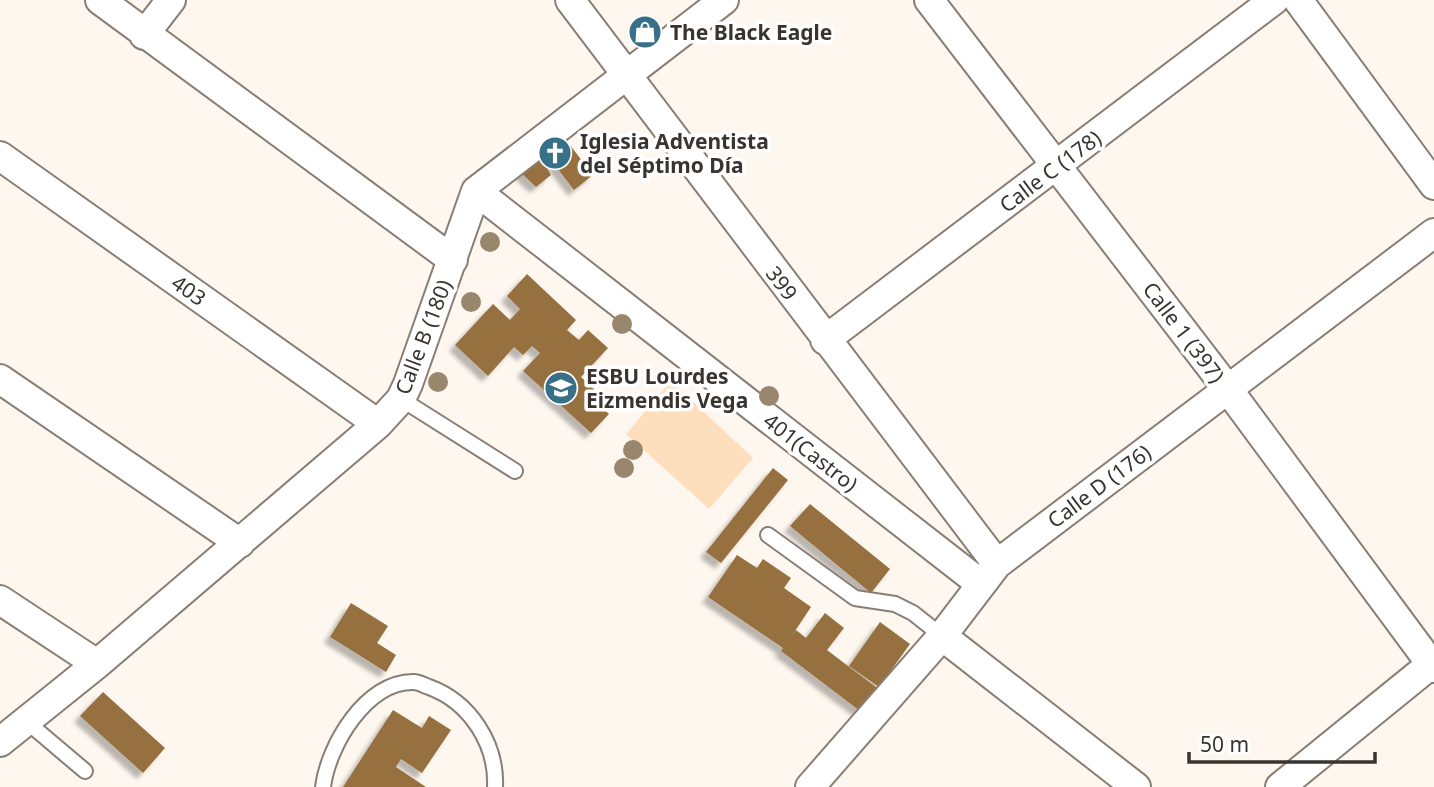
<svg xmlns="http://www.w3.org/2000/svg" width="1434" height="787" font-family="'Noto Sans',sans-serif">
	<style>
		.green { fill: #fddfbe }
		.building { fill: #976f41; filter: url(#shadow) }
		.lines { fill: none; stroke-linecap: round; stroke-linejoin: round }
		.lane-casing { stroke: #897e73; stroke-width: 18 }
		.street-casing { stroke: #897e73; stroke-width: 32 }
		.lane { stroke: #fff; stroke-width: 14 }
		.street { stroke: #fff; stroke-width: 28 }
		.tree { fill: #99876d }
		.labels { text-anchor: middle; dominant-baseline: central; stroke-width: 7; stroke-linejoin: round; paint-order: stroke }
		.poi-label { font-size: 21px; font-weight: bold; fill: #39342f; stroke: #fff; text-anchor: start }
		.street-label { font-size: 21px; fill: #39342f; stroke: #fff }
	</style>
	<defs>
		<filter id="shadow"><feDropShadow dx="-6" dy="6" stdDeviation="2" flood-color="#0004"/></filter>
	</defs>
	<rect width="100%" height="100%" fill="#fef7ef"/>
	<!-- green -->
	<path class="green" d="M671,381l82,77 -44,51 -83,-75z"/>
	<!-- building -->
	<path class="building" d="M563,136l30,39 -19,15 -30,-39z
		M539,154l12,21 -15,12 -17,-16z
		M527,274l49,46 -9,10 12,10 9,-10 20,18 -27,29 15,14 -6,6 19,17 -18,19 -68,-62 17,-18 -8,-7 -9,9 -9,-8 -26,29 -33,-31 38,-41 17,16 10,-11 -13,-13z
		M773,468l15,12 -67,83 -15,-11z
		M810,504l80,65 -19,24 -81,-67z
		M737,555l20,13 6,-9 28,19 -7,10 27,19 -20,30 5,-7 10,8 19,-25 19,15 -17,22 50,38 -17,23 -79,-60 2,-3 -75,-51z
		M351,603l37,23 -11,17 19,12 -10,17 -56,-35z
		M880,622l30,22 -31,43 -30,-21z
		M103,692l62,56 -22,25 -63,-57z
		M393,710l29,18 7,-12 22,14 -29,43 -21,-14 -5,8 30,20h-83z"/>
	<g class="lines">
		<defs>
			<path id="lane" d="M401,399l114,72
				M768,535l87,63 40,6 18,9 29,23
				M26,721l59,50
				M323,787c5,-41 43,-106 91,-105 5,0 11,4 15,5 41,15 68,57 66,100"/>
			<path id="street" d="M100,0l353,260
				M570,0l427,564
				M929,0l298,388 207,280
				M1298,0l136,185
				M144,35l27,-35
				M0,156l378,268
				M476,191l505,393
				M825,340l449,-340
				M0,379l240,164
				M0,600l97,64
				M942,636l194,151
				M0,742l97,-78 281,-240 23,-25 7,-15 68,-193 248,-191
				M810,787l132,-151 55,-72 437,-331
				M1280,787l154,-125"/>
		</defs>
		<!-- lane casing -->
		<use href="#lane" class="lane-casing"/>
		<!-- street casing -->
		<use href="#street" class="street-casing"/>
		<!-- lane -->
		<use href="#lane" class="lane"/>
		<!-- street -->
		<use href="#street" class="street"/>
	</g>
	<!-- trees -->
	<g class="tree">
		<circle cx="490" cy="242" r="10"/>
		<circle cx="471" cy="302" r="10"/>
		<circle cx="622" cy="324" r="10"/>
		<circle cx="438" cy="382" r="10"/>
		<circle cx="769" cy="396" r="10"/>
		<circle cx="633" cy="450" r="10"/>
		<circle cx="624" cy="468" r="10"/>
	</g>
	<!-- icons -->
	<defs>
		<symbol id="shop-disc" viewBox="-11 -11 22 22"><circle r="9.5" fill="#38708a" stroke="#fff"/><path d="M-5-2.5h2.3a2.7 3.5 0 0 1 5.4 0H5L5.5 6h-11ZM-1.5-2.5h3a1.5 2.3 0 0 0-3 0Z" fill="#fff"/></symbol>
		<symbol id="church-disc" viewBox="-11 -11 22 22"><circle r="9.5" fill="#38708a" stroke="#fff"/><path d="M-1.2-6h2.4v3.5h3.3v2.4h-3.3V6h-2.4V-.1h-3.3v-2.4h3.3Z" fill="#fff"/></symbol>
		<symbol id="school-disc" viewBox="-11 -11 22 22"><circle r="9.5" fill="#38708a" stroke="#fff"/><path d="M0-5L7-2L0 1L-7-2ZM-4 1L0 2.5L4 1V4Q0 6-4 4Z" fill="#fff"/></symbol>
	</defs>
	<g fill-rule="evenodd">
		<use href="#shop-disc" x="626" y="13" width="38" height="38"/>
		<use href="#church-disc" x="536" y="134" width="38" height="38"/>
		<use href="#school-disc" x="542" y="369" width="38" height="38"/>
	</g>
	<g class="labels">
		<!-- poi labels -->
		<g class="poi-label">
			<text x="670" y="32">The Black Eagle</text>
			<text x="580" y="141">Iglesia Adventista<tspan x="580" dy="24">del Séptimo Día</tspan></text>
			<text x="586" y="376">ESBU Lourdes<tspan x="586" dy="24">Eizmendis Vega</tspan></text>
		</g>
		<!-- street labels -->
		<g class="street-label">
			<text transform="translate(1050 171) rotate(-37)">Calle C (178)</text>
			<text transform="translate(782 283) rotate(53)">399</text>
			<text transform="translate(189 290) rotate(35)">403</text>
			<text transform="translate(1184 332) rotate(53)">Calle 1 (397)</text>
			<text transform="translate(423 337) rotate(-69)">Calle B (180)</text>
			<text transform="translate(811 452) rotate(38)">401(Castro)</text>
			<text transform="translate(1099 486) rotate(-37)">Calle D (176)</text>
		</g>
	</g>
	<!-- scale -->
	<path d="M1189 752v10h186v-10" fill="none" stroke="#39342f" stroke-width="3.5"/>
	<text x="1200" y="752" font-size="21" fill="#39342f" stroke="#ffffff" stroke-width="5" paint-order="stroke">50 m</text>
</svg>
